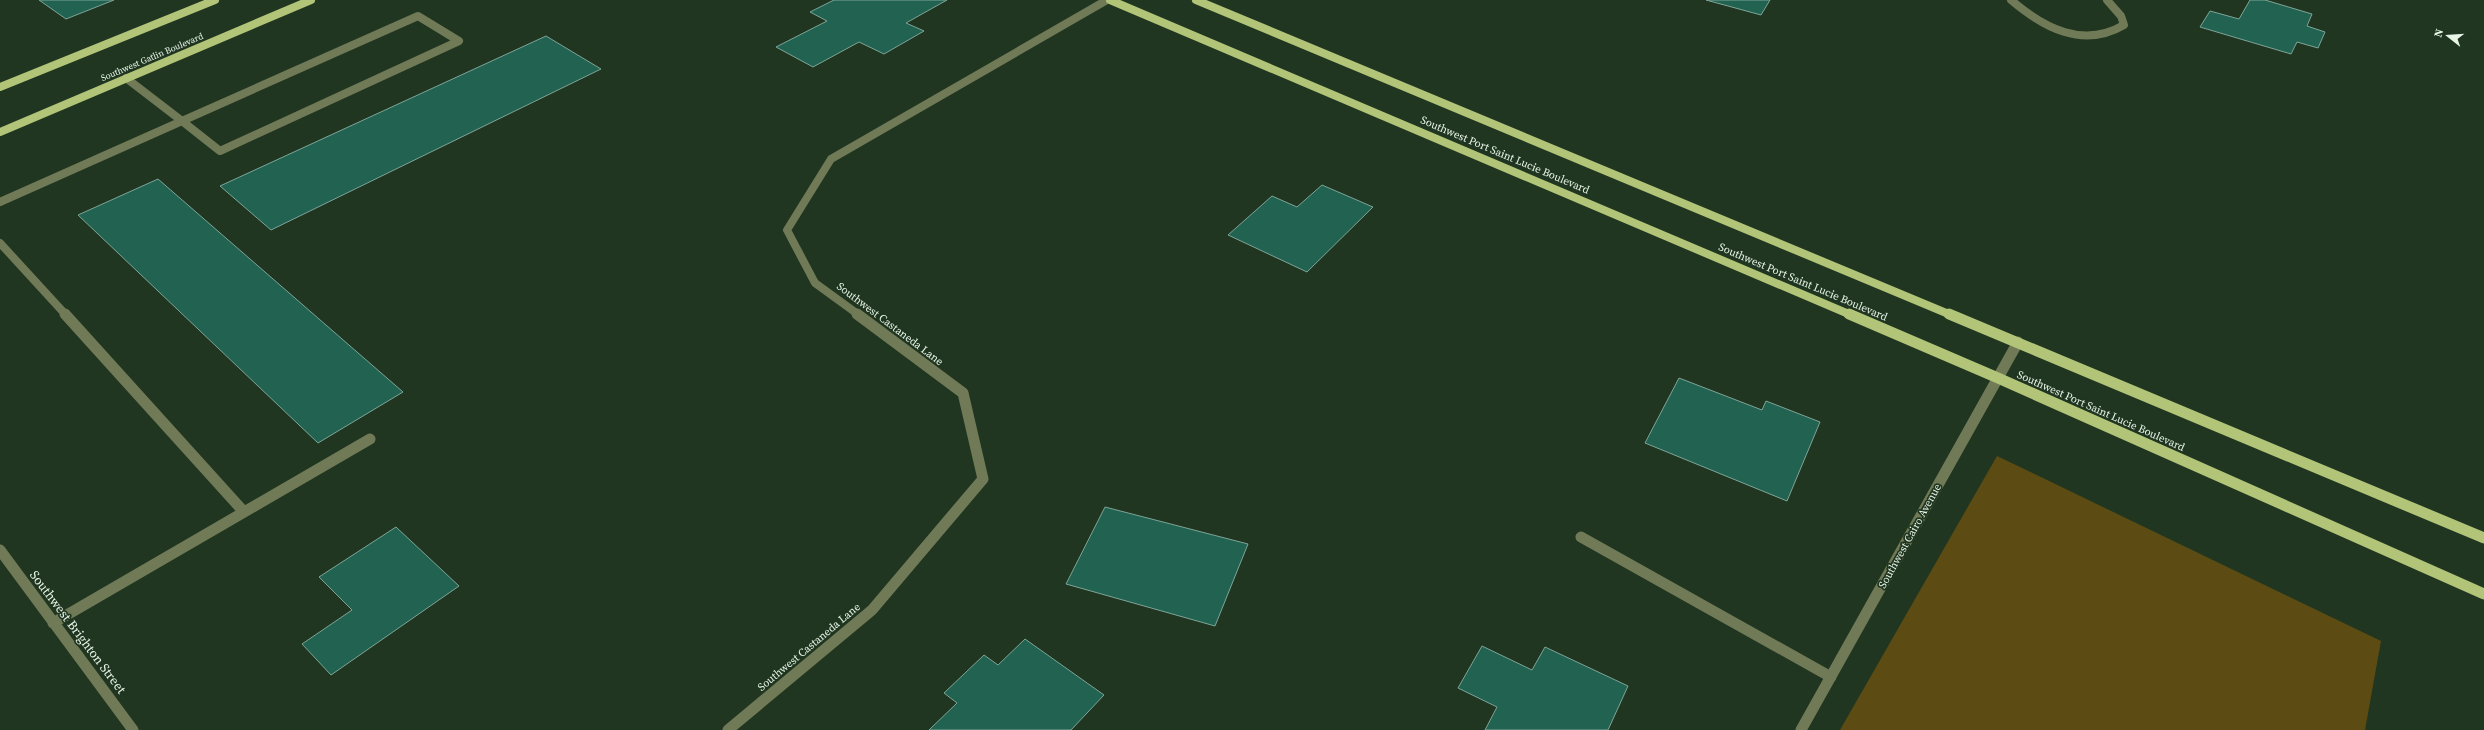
<svg xmlns="http://www.w3.org/2000/svg" width="2484" height="730" font-family="'Source Serif 4',serif">
	<style>
		.green { fill: #5c4c13 }
		.building { fill: #216251; stroke: #7ea598 }
		.lines { fill: none; stroke-linecap: round; stroke-linejoin: round }
		.minor-far1 { stroke: #717a56; stroke-width: 8 }
		.minor { stroke: #717a56; stroke-width: 11 }
		.major-far1 { stroke: #b2c478; stroke-width: 8 }
		.major { stroke: #b2c478; stroke-width: 11 }
		.labels { text-anchor: middle; dominant-baseline: central; stroke-width: 3.5; stroke-linejoin: round; paint-order: stroke }
		.far-street-label { font-size: 9px; fill: #e7f5e7; stroke: #203621 }
		.street-label { font-size: 11px; fill: #e7f5e7; stroke: #203621 }
		.near-street-label { font-size: 13px; fill: #e7f5e7; stroke: #203621 }
	</style>
	<rect width="100%" height="100%" fill="#203621"/>
	<!-- green -->
	<path class="green" d="M1997,456l384,185 -16,89h-525z"/>
	<!-- building -->
	<path class="building" d="M39,0h75l-48,19z
		M834,0h113l-41,23 18,8 -40,23 -25,-12 -46,25 -37,-20 51,-26 -17,-9z
		M1706,0h64l-9,15z
		M2250,0h15l47,14 -5,12 18,6 -7,16 -21,-6 -6,12 -91,-27 10,-16 29,8z
		M546,36l55,33 -330,161 -51,-44z
		M158,179l245,213 -85,51 -240,-228z
		M1322,185l51,22 -66,65 -79,-37 44,-39 25,11z
		M1679,378l83,32 4,-9 54,21 -33,79 -142,-58z
		M1105,507l143,37 -33,82 -149,-42z
		M396,527l63,59 -128,89 -29,-31 50,-34 -33,-33z
		M1025,639l79,56 -33,35h-142l28,-27 -13,-10 40,-38 14,10z
		M1482,646l50,24 13,-23 83,39 -20,44h-123l12,-23 -39,-19z"/>
	<g class="lines">
		<!-- minor-far1 -->
		<path class="minor-far1" d="M2011,0c33,28 72,49 113,25l-3,-9 -14,-16
			M418,16l41,25 -239,110 -38,-30z
			M126,78l56,43
			M0,202l182,-81
			M0,243l66,72
			M859,315l-44,-32 -28,-53 44,-71 276,-159"/>
		<!-- minor -->
		<path class="minor" d="M65,314l179,198
			M1581,537l250,140
			M0,550l133,180
			M53,623l317,-184
			M728,730l144,-120 111,-131 -20,-86 -106,-79
			M1801,730l217,-388"/>
		<!-- major-far1 -->
		<path class="major-far1" d="M1110,0l741,315
			M1196,0l755,315
			M0,87l215,-87
			M0,132l311,-132"/>
		<!-- major -->
		<path class="major" d="M1849,314l149,64 486,216
			M1949,314l535,224"/>
	</g>
	<g class="labels">
		<!-- far-street labels -->
		<g class="far-street-label">
			<text transform="translate(152 57) rotate(-23)">Southwest Gatlin Boulevard</text>
		</g>
		<!-- street labels -->
		<g class="street-label">
			<text transform="translate(1505 155) rotate(23)">Southwest Port Saint Lucie Boulevard</text>
			<text transform="translate(1803 282) rotate(23)">Southwest Port Saint Lucie Boulevard</text>
			<text transform="translate(890 324) rotate(37)">Southwest Castaneda Lane</text>
			<text transform="translate(2101 411) rotate(24)">Southwest Port Saint Lucie Boulevard</text>
			<text transform="translate(1910 536) rotate(-61)">Southwest Cairo Avenue</text>
			<text transform="translate(809 647) rotate(-40)">Southwest Castaneda Lane</text>
		</g>
		<!-- near-street labels -->
		<g class="near-street-label">
			<text transform="translate(78 632) rotate(53)">Southwest Brighton Street</text>
		</g>
	</g>
	<!-- north arrow -->
	<g transform="translate(2448 36) rotate(287)" stroke="#203621" stroke-width="3" paint-order="stroke">
	<path d="M0-3L7 15L0 10L-7 15Z" fill="#e7f5e7"/>
	<text y="-6" font-size="11" font-weight="bold" text-anchor="middle" fill="#e7f5e7">N</text>
	</g>
</svg>
